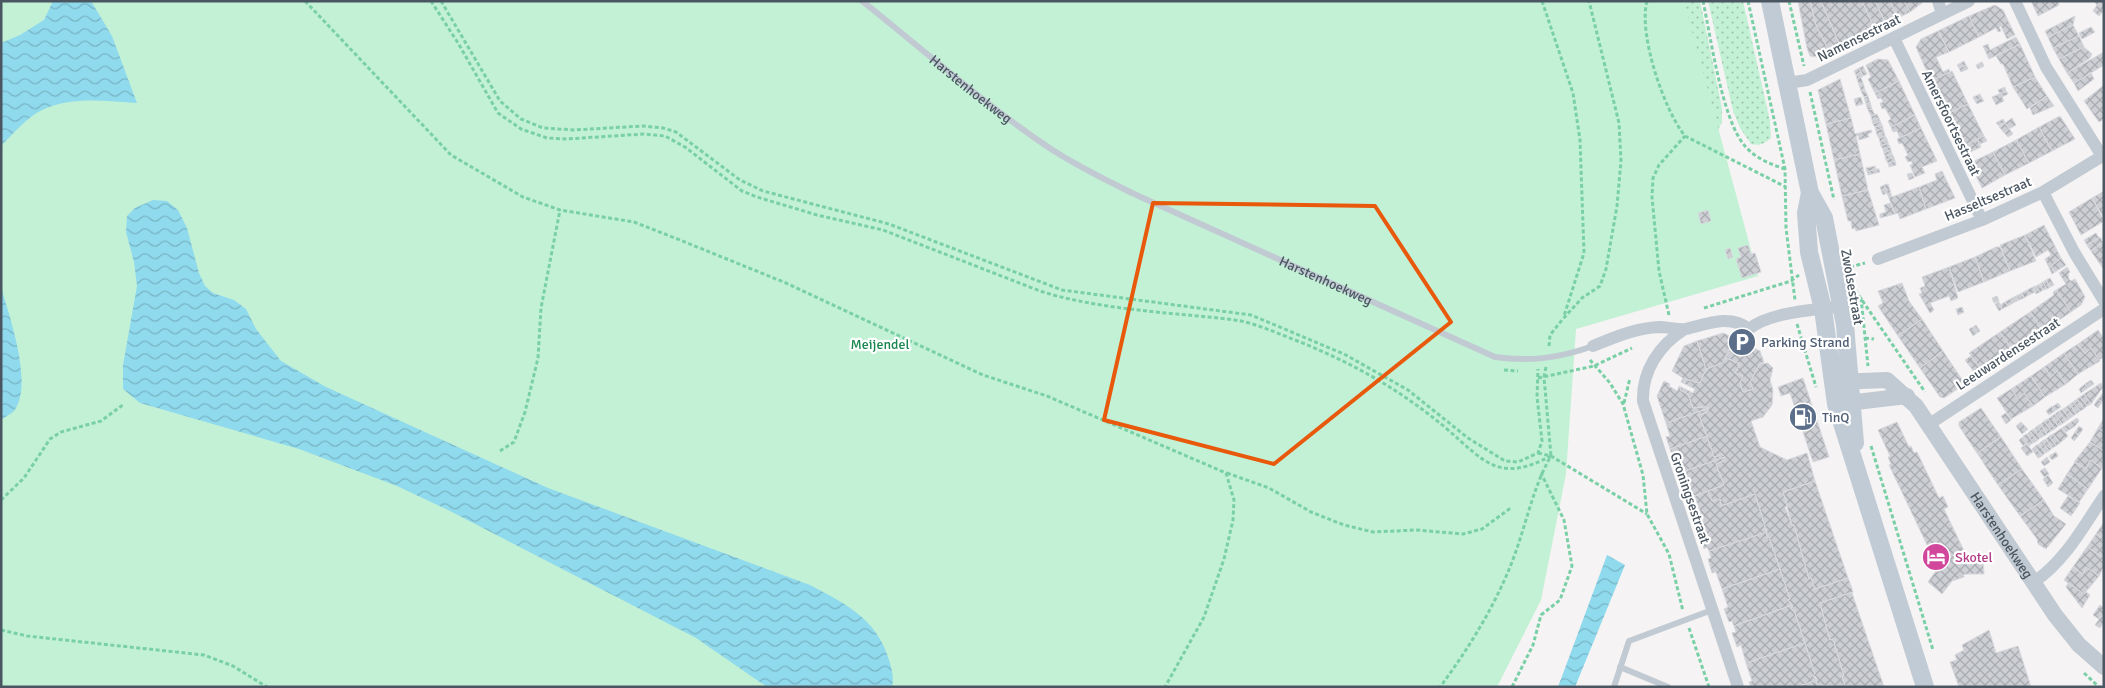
<svg xmlns="http://www.w3.org/2000/svg" width="2105" height="688" font-family="Signika,sans-serif">
	<style>
		.grass { fill: url(#grass-dots) }
		.green { fill: #c3f1d5 }
		.water { fill: url(#water-waves) }
		.building { fill: url(#building-cross-hatch); stroke: #d7d9de }
		.lines { fill: none; stroke-linecap: round; stroke-linejoin: round }
		.path { stroke: #7ad0a6; stroke-width: 3; stroke-dasharray: 4 2.5; stroke-linecap: butt }
		.service { stroke: #c1cad2; stroke-width: 6 }
		.minor { stroke: #c1cad2; stroke-width: 12 }
		.tertiary { stroke: #c1cad2; stroke-width: 16 }
		.secondary { stroke: #c1cbd6; stroke-width: 18 }
		.marked { fill: none; stroke: #e8590c; stroke-width: 4; stroke-linejoin: round }
		.labels { text-anchor: middle; dominant-baseline: central; stroke-width: 4.5; stroke-linejoin: round; paint-order: stroke }
		.street-label { font-size: 14px; fill: #4a5661; stroke: #fff }
		.service-label { font-size: 14px; fill: #4e5e75; stroke: #fff; text-anchor: start }
		.park-label { font-size: 14px; fill: #17864f; stroke: #fff }
		.hotel-label { font-size: 14px; fill: #b23c85; stroke: #fff; text-anchor: start }
	</style>
	<defs>
		<pattern id="grass-dots" width="8" height="8" patternUnits="userSpaceOnUse" patternTransform="scale(1.25)"><rect width="8" height="8" fill="#c3f1d5"/><path d="M2 2h.1M6 6h.1" fill="none" stroke="#a0c6b0" stroke-width="1.8" stroke-linecap="round"/></pattern>
		<pattern id="water-waves" width="16" height="10" patternUnits="userSpaceOnUse" patternTransform="scale(1.25)"><rect width="16" height="10" fill="#90daee"/><path d="M0 5q4-4 8 0t8 0" fill="none" stroke="#78b4c4"/></pattern>
		<pattern id="building-cross-hatch" width="8" height="8" patternUnits="userSpaceOnUse" patternTransform="scale(1.25)"><rect width="8" height="8" fill="#cdcfd5"/><path d="M0 0l8 8M0 8l8-8" fill="none" stroke="#a8abb0"/></pattern>
	</defs>
	<rect width="100%" height="100%" fill="#f5f3f3"/>
	<!-- grass -->
	<path class="grass" d="M1651,1h49l22,107v14l-5,11z
		M1708,1h35l27,120 1,17c-7,6 -11,8 -20,6l-11,-16 -7,-17z"/>
	<!-- green -->
	<path class="green" d="M1,1h1683l74,275 -182,53 -10,145 -25,126 -44,87h-1496z"/>
	<!-- water -->
	<path class="water" d="M53,1h38l21,35 25,67c-30,-2 -67,-7 -95,7 -16,8 -28,23 -41,36v-103l19,-8 24,-15z
		M153,200l14,1 11,9 9,18 12,45 6,13 8,7 21,7 12,9 10,20 25,32 45,26 222,101 262,97c36,19 67,34 79,75 3,10 5,17 3,27h-125l-71,-49 -248,-128 -51,-24 -98,-37 -159,-46 -17,-14v-24l14,-79 -3,-24 -8,-30 1,-16 8,-8z
		M1,287c8,28 33,98 13,124 -3,3 -9,6 -13,9z
		M1607,555l18,10 -50,122h-17z"/>
	<!-- building -->
	<path class="building" d="M1798,1h12l6,24 13,26 -12,6 -7,-1 -3,-8z
		M1810,1h11l19,45 -11,5 -13,-26z
		M1821,1h41l13,28 -35,17z
		M1862,1h13l11,23 -11,5z
		M1875,1h15l8,17 -12,6z
		M1890,1h14l6,11 -12,6z
		M1904,1h17l1,2 -12,9z
		M2031,1h27l1,4 -21,11z
		M2093,1h11v9l-5,6 -6,-5 4,-6z
		M1995,5l8,5 12,25 -8,4 -6,-13 -2,1 2,4 -3,1 -2,-4 -17,9 -10,-21z
		M1969,16l10,21 -30,15 -11,-21z
		M2075,16l-2,9 -25,12 -3,-6z
		M2073,25l6,11 -26,12 -5,-11z
		M2091,27l4,5 -13,7 -3,-6z
		M1938,31l11,21 -13,5 7,15 6,-3 1,3 -19,9 -15,-34 5,-8z
		M2079,36l5,11 -25,12 -6,-11z
		M2016,37l4,7 -31,15 -6,-13 5,-2 2,6z
		M2020,44l15,33 -22,10 -10,-23h-2l-5,-8z
		M2084,47l8,7 -2,4 -23,15 -8,-14z
		M2104,52v13l-30,18 -7,-10z
		M1878,59l10,1 11,21 -24,12 -7,-14 3,-2 -5,-12z
		M1964,61l2,4 -7,3 -2,-3z
		M1982,62l2,4 -6,3 -2,-4z
		M1966,65l2,4 -7,3 -2,-4z
		M1863,66l4,8 -4,2 -4,-8z
		M1859,68l2,4 -5,3 -2,-4z
		M1952,71l16,33 -21,10 -16,-33z
		M1861,72l2,4 -6,3 -1,-4z
		M2091,73l3,6 -16,12 -4,-8z
		M1861,77l2,6 -4,2 -2,-6z
		M2035,77l12,19 -20,13 -14,-22z
		M1840,79l11,39 -25,6 -8,-34z
		M1899,81l16,34 -24,12 -3,-6 3,-2 -6,-11 -3,1 -2,-6 3,-1 -2,-4 -3,1 -3,-6z
		M1863,83l2,7 -4,1 -2,-6z
		M2104,85v34l-5,3 -15,-21z
		M2005,87l1,4 -6,3 -2,-4z
		M1865,90l3,6 -4,1 -3,-6z
		M2006,91l2,3 -6,3 2,4 -8,4 -4,-8z
		M1980,94l2,4 -7,3 -2,-4z
		M1868,96l2,6 -4,2 -2,-7z
		M2047,96l7,10 -21,9 -3,-7z
		M1861,97l2,7 -7,2 -2,-7z
		M1982,98l2,3 -7,3 -2,-3z
		M1870,102l2,7 -4,1 -2,-6z
		M1968,104l16,32 -22,11 -15,-33z
		M1872,109l3,6 -4,1 -3,-6z
		M1877,114l2,4 -7,2 -1,-4z
		M1915,115l6,13 -21,10 -3,-7 -4,1 -2,-5z
		M2060,116l15,23 -23,12 -13,-24z
		M1851,118l4,16 16,-4 1,2 -4,2 1,3 -10,3 -1,-5 -2,1 4,18 -26,6 -8,-36z
		M1879,118l1,3 -7,3 -1,-4z
		M2012,118l4,7 -7,4 -4,-6z
		M2003,119l2,3 -6,4 -3,-3z
		M1880,121l2,4 -7,2 -2,-3z
		M2005,123l8,11 -5,3 -9,-10z
		M1882,125l1,3 -7,3 -1,-4z
		M2039,127l13,24 -23,12 -13,-23z
		M1883,128l1,4 -7,3 -1,-4z
		M1921,128l16,33 -15,6 3,6 -10,4 -5,-12 3,-1 -2,-3 -3,1 -3,-5 3,-2 -6,-12 -3,1 -2,-5z
		M1884,132l1,4 -6,2 -2,-3z
		M1885,136l2,3 -7,3 -1,-4z
		M1984,136l3,5 -7,3 -3,-5z
		M1887,139l1,4 -7,3 -1,-4z
		M1977,139l4,8 -15,7 -4,-7z
		M2016,140l13,23 -24,12 -12,-23z
		M1888,143l2,4 -7,2 -2,-3z
		M1890,147l1,3 -7,3 -1,-4z
		M1891,150l1,4 -7,2 -1,-3z
		M1993,152l12,23 -23,13 -12,-25z
		M1860,154l8,36 -26,6 -8,-36z
		M1892,154l2,3 -8,3 -1,-4z
		M1894,157l1,4 -7,2 -2,-3z
		M1895,161l1,4 -7,2 -1,-4z
		M1875,166l1,3 -9,3 -1,-4z
		M1876,169h3l1,3 -12,3 -1,-3z
		M1942,171l13,27 -29,11 -7,-22 18,-7 -2,-6z
		M1912,173l2,5 -5,2 -2,-6z
		M1888,184l4,13 27,-10 7,22 -26,10 -2,-6 -3,1 -8,-21 -3,-8z
		M1884,185l3,8 -4,2 -3,-8z
		M1868,190l11,35 -23,6 -1,-3 -3,1 -1,-8h-3l-6,-25z
		M2104,191v27l-12,-20z
		M2092,198l12,23 -23,14 -12,-23z
		M1890,203l5,11 -15,4v-4l6,-2 -2,-7z
		M1708,210l3,11 -10,3 -3,-11z
		M2044,225l17,33 -10,8 4,6 -3,2 -7,-15 6,-4 -3,-5 -12,7 -11,-22z
		M2096,233l3,5 -12,7 -3,-5z
		M2025,235l11,26 -26,10 -10,-26z
		M2100,237l3,6 -12,8 -4,-6z
		M2103,243h1v27l-13,-19z
		M1748,245l3,9 4,-1 6,19 -19,6 -6,-19 5,-2 -3,-9z
		M1996,247h4l10,24 -26,11 -9,-25z
		M1730,248l3,9 -5,2 -3,-9z
		M1975,257l9,25 -26,10 -9,-25z
		M2061,258l5,7 -11,7 -4,-6z
		M1949,267l9,31 -7,3 -2,-5 -19,7 4,7 -4,3 -11,-19 3,-1 -2,-5 5,-2 -3,-9z
		M2067,267l3,5 -2,2 1,5 2,2 4,-2 10,18 -4,8 -10,7 -15,-22 10,-6 -7,-11z
		M2050,278l4,7 -4,2 -4,-7z
		M2046,280l4,7 -3,2 -4,-7z
		M2043,282l4,7 -4,1 -3,-6z
		M1902,283l7,18 13,18 -24,17 -20,-30 5,-3 -5,-12z
		M2040,284l3,6 -3,2 -4,-6z
		M2036,286l4,6 -4,2 -3,-7z
		M2033,287l2,5 -6,3 -2,-5z
		M2027,290l2,5 -5,3 -2,-5z
		M2056,290l15,22 -28,19 -13,-19 24,-17 -1,-3z
		M2022,293l2,5 -5,2 -3,-4z
		M1997,296l2,5 -5,2 -2,-5z
		M2016,296l3,4 -6,3 -3,-4z
		M2010,299l3,4 -5,3 -3,-4z
		M1999,302l3,7 -3,2 -4,-7z
		M2005,302l3,4 -6,3 -2,-4z
		M1962,307l2,5 -6,3 -2,-6z
		M2030,312l13,19 -30,20 -13,-19z
		M1922,319l21,32 -23,17 -22,-32z
		M1976,325l4,6 -3,2 -4,-6z
		M1973,327l4,6 -4,3 -4,-7z
		M2098,330l6,9v18l-5,3 -8,-12 -6,6 -7,-10z
		M2000,332l13,19 -30,21 -14,-19z
		M1723,333l12,5 -9,20 -3,5 -17,6 -9,-28z
		M1735,338l25,13 4,11 -4,2 -10,18 3,7 -10,3 -3,-9 3,-7 -8,-3 5,-9 -15,-7z
		M1697,341l9,28 -6,14 -15,-4 -1,4 -3,-1 2,-4 -11,-7 12,-25z
		M2078,344l7,10 6,-6 9,13 -22,13 -14,-21z
		M1943,351l22,33 -21,14 -4,-1 -20,-29z
		M2064,353l14,21 -12,10 -9,-13 -6,6 -7,-10z
		M1971,356l12,16 -6,4 -12,-16z
		M1726,358l14,6 -5,9 8,3 -3,7 3,9 10,-3 -3,-7 10,-18 8,-1 5,5 -3,12 3,10 -1,15 -9,12 -12,4 9,26 27,13 20,-7 8,28 -32,11 5,14 -3,1 7,18h2l15,54 2,-1 4,11 33,-11 2,5 3,9 -33,11 10,37 3,-1 11,37h-2l3,10 3,1 -31,-2 -1,-8 -3,-1 2,-2 -21,-64 -3,-1 2,-2 -5,-7 2,-1 -21,-62 -2,1 -1,-9h-2l1,-3 -10,-32 -34,12 -1,-7 -8,2 -4,-10 16,-6 -8,-21 8,-3 1,-4 -3,-3 -8,3 -15,-42 9,-3v-5l-15,1 -5,-14 -8,-4 1,-2 -2,-1v-1l14,7 2,-4 -14,-7 3,1 1,-4 15,4 6,-14 17,-6z
		M2044,367l7,10 6,-6 9,13 -21,13 -14,-21z
		M2031,376l14,21 -12,9 -9,-13 -6,6 -7,-10z
		M1803,378l26,79 -16,5 -23,-69 -9,3 -3,-9z
		M2091,380l3,4 -6,4 -3,-4z
		M1664,381l6,3 -1,2 8,5 2,-4 2,1 -1,2 8,4 5,14 12,-2 4,2 -43,15 -9,-27z
		M2101,383l2,4 -12,17 -7,-10z
		M2085,384l3,4 -7,5 -2,-4z
		M2011,389l7,10 6,-6 9,13 -22,13 -14,-21z
		M2103,393l1,7 -2,2 -4,-3z
		M2084,394l7,10 -4,2 -7,-9z
		M2080,397l7,9 -3,3 -7,-10z
		M2077,399l7,10 -4,2 -7,-9z
		M2098,399l4,3 -4,6 -4,-3z
		M2073,402l7,9 -4,3 -6,-10z
		M2058,403l3,4 -6,4 -3,-4z
		M2070,404l6,10 -3,2 -7,-9z
		M2052,406l3,5 -6,4 -3,-4z
		M2066,407l7,9 -4,3 -6,-10z
		M1709,408l-2,5 -8,2 8,21 -37,13 -4,-12 4,-1 -4,-13z
		M1981,408l20,29 -24,16 -18,-27v-4z
		M2063,409l6,10 -3,2 -7,-10z
		M2059,411l7,10 -4,3 -7,-10z
		M2006,413l5,7 -5,4 -5,-8z
		M2055,414l7,10 -4,2 -6,-10z
		M2052,416l6,10 -3,3 -7,-10z
		M2077,418l2,3 -4,5 -9,6 -4,-4z
		M2048,419l7,10 -4,2 -7,-10z
		M2103,420h1v12l-6,-4z
		M2044,421l7,10 -4,3 -6,-10z
		M1897,422l12,25 2,-1 3,7 3,-1 22,46 4,-2 5,11 -4,2 22,46 17,1 1,18h-17l-4,1 1,2 -12,4 -10,13 -14,-12 10,-14 -49,-103 2,-1 -3,-7 2,-1 -12,-26z
		M2021,422l7,7 -6,5 -6,-8z
		M2041,424l6,10 -3,2 -7,-10z
		M2037,426l7,10 -4,2 -6,-9z
		M2079,426l4,3 -4,6 -4,-3z
		M2062,428l6,8 -8,7 -7,-9z
		M2098,428l6,4v19l-14,-9z
		M2034,429l6,9 -3,3 -7,-10z
		M2030,431l7,10 -4,2 -6,-9z
		M2075,432l4,3 -5,6 -3,-3z
		M2027,434l6,9 -4,3 -6,-10z
		M2053,434l7,9 -4,3 -7,-10z
		M1707,436l7,21 8,-3 3,3 -43,15 -3,-10 -4,1 -5,-14z
		M2049,436l7,10 -4,2 -6,-9z
		M2001,437l21,32 -24,16 -21,-32z
		M2023,437l4,6 -4,3 -4,-6z
		M2046,439l6,9 -3,3 -7,-10z
		M2042,441l7,10 -4,2 -6,-9z
		M2090,442l14,9 -2,17 -12,-8 -4,9 -12,-7z
		M2027,444l6,8 -6,4 -6,-8z
		M2039,444l6,9 -3,3 -7,-10z
		M2035,446l7,10 -4,2 -6,-9z
		M2056,452l2,4 -6,4 -3,-4z
		M1725,457l-1,4 -8,3 8,21 -36,14 -5,-13 3,-1 -4,-13z
		M2047,457l3,5 -6,4 -3,-4z
		M2090,460l12,8 -14,21 -21,-15 8,-12 11,7z
		M2045,468l4,6 -5,3 -4,-6z
		M2022,469l22,31 -24,16 -22,-31z
		M2067,474l21,15 -9,13 -21,-13z
		M2048,475l5,8 -5,4 -5,-8z
		M1815,481l33,97 -33,11 -4,-11 -2,1 -15,-54h-2l-9,-33z
		M1708,491l4,10 8,-2 1,7 34,-12 10,32 -1,3 3,3 -58,19 -2,-4 -3,2 -4,-14 3,-1 -4,-13 4,-1 -8,-23 -4,2 -1,-2z
		M2068,496l12,7 -9,13 -11,-8z
		M2044,500l10,16 12,8 -20,25 -8,-5 -1,-5 -17,-23z
		M2104,522v17l-8,-5z
		M1767,532v6l2,-1 11,32 -58,20 -6,-17 -4,1 -4,-14 3,-1 -2,-7z
		M2096,534l8,5v19l-17,-11z
		M2087,547l17,11v8l-5,10 -13,-9 -3,7 -10,-7z
		M2073,567l10,7 3,-7 13,9 -15,18 -20,-14z
		M1780,569l10,30 -2,1 4,5 -58,21 -2,-5 -3,1 -5,-13 4,-2 -6,-18z
		M2068,583l16,11 2,-2 4,3 -8,13 -16,-21z
		M1853,592l-1,1 32,94h-36l-3,-1 -3,-10h2l-11,-37 -3,1 -10,-37z
		M1792,605l-1,4 3,1 11,33 -59,20 -5,-18 -4,2 -5,-14 4,-1 -2,-6z
		M2100,605l4,3v4l-5,7 -6,-4z
		M2102,615l2,7 -4,6 -5,-3z
		M1989,630l7,23 22,-7 13,41h-72l-9,-25 7,-2 -2,-5 9,-5 -2,-5z
		M1805,643l10,31 -2,2 4,4 -20,7h-46l-2,-5 3,-1 -6,-18z
		M1817,680l-1,3 4,4h-23z"/>
	<g class="lines">
		<!-- path -->
		<path class="path" d="M305,1l146,154 72,42 37,13 74,12 46,18 106,43 197,92 64,21 179,77 8,27 -1,20 -9,39 -20,58 -39,70
			M431,1l27,42 40,70 23,16 26,9 19,1 78,-5 21,2 20,11 57,44 15,6 60,18 66,15 157,61c43,14 102,20 148,24 18,2 36,3 53,6 18,4 36,12 54,19 56,22 106,50 152,89 39,34 52,54 104,27 -19,32 -26,75 -41,111 -17,42 -43,84 -70,120
			M441,1l59,100 21,18 22,9 31,2 68,-4 21,2 13,4 64,48 23,11 126,33 173,66 189,25 93,39 64,36 60,48 37,23 13,1 20,-9 4,-12 -5,-44 1,-28
			M1542,1l31,92 7,47 4,113 -20,63
			M1647,1c-9,33 17,109 38,135l101,51
			M1703,1c8,37 19,119 42,145 10,12 25,18 40,23
			M1748,1l37,168 1,59 9,72
			M1789,1l15,65
			M1810,92l24,108
			M1850,267l15,-4
			M1855,290l70,102
			M1861,298l7,68
			M1704,308l87,-27 8,-6
			M1669,315l-10,-44 -7,-74 1,-19 6,-13 26,-29
			M1797,324l19,63
			M1865,338l9,1
			M1549,346l1,-11 12,-15 20,-22 18,-12 6,-17 11,-63 4,-45 -2,-38 -30,-122
			M1590,360l20,23 13,21 20,71 4,39 22,40 14,57
			M1546,367l-2,10 7,79
			M1504,370l14,1
			M1538,378l56,-12 38,-18
			M1624,403l6,-25
			M1871,446l62,204
			M500,451l14,-9 11,-30 13,-54 3,-50 19,-98
			M1538,453l13,3 96,58
			M1227,473l42,15 42,24 33,13 29,7 43,-2 47,4 19,-5 30,-22
			M1,500l23,-22 26,-39 11,-7 40,-11 23,-17
			M1689,628l20,59
			M1,630l26,6 177,19 29,11 34,21
			M2084,673l15,14
			M1512,687l21,-42 8,-30 19,-15 12,-34 -8,-46 -23,-47"/>
		<!-- service -->
		<g class="service">
			<path id="s1" d="M862,1c63,50 123,104 189,148 26,17 53,30 81,44l363,164c35,5 65,1 98,-11"/>
			<path d="M1620,667l48,20"/>
			<path d="M1614,687l15,-46 83,-31"/>
		</g>
		<!-- minor -->
		<path class="minor" d="M1938,1l4,13
			M2015,1l31,66 56,89
			M1894,38l88,182
			M1788,83l19,-3 162,-79
			M2043,192l31,60 30,49
			M1878,259l104,-39 61,-28 61,-37
			M1685,329c-26,16 -43,42 -42,72l95,286
			M1593,346c22,-9 43,-18 66,-19 9,0 19,3 27,2 21,-5 44,-15 63,0 20,-17 66,-19 92,-23
			M1928,425l176,-116
			M2034,582c31,-21 49,-55 70,-86"/>
		<!-- tertiary -->
		<g class="tertiary">
			<path id="s2" d="M1836,382l51,-2 29,26 139,209 24,30 25,22"/>
			<path d="M1839,404l68,-8"/>
		</g>
		<!-- secondary -->
		<path class="secondary" d="M1770,1l40,192 14,25 21,107 10,118
			M1810,193l-4,20 3,39 14,57 13,95 89,283"/>
	</g>
	<!-- marked area -->
	<path class="marked" d="M1153,203l222,3 76,116 -177,142 -170,-44z"/>
	<!-- icons -->
	<defs>
		<symbol id="parking-disc" viewBox="-11 -11 22 22"><circle r="9.5" fill="#5c6f8a" stroke="#fff"/><path d="M-3.5-5.5H1a3.5 3.5 0 0 1 0 7H-1V5.5H-3.5ZM-1-3.4V-.6H.8a1.4 1.4 0 0 0 0-2.8Z" fill="#fff"/></symbol>
		<symbol id="fuel-disc" viewBox="-11 -11 22 22"><circle r="9.5" fill="#5c6f8a" stroke="#fff"/><path d="M-5.5-6h7V0h2V4h1.3V-2.5L3-4.5l.8-.8L6-3V5H2.5V1h-1V6h-7ZM-4.2-4.7v3.2H.2V-4.7Z" fill="#fff"/></symbol>
		<symbol id="hotel-disc" viewBox="-11 -11 22 22"><circle r="9.5" fill="#d1479c" stroke="#fff"/><path d="M-6-4.5h1.5V1H6V5H4.5V3h-9V5H-6ZM-4 0a1.8 1.8 0 1 1 3.6 0ZM.5 0V-2.5h3Q6-2.5 6 0Z" fill="#fff"/></symbol>
	</defs>
	<g fill-rule="evenodd">
		<use href="#parking-disc" x="1726" y="326" width="32" height="32"/>
		<use href="#fuel-disc" x="1787" y="401" width="32" height="32"/>
		<use href="#hotel-disc" x="1920" y="541" width="32" height="32"/>
	</g>
	<g class="labels">
		<!-- street labels -->
		<g class="street-label">
			<text transform="translate(1859 38) rotate(-26)">Namensestraat</text>
			<text stroke="none"><textPath href="#s1" startOffset="140">Harstenhoekweg</textPath></text>
			<text transform="translate(1951 123) rotate(64)">Amersfoortsestraat</text>
			<text transform="translate(1988 199) rotate(-23)">Hasseltsestraat</text>
			<text stroke="none"><textPath href="#s1" startOffset="545">Harstenhoekweg</textPath></text>
			<text transform="translate(1852 287) rotate(80)">Zwolsestraat</text>
			<text transform="translate(2008 354) rotate(-33)">Leeuwardensestraat</text>
			<text transform="translate(1690 498) rotate(71)">Groningsestraat</text>
			<text stroke="none"><textPath href="#s2" startOffset="245">Harstenhoekweg</textPath></text>
		</g>
		<!-- service labels -->
		<g class="service-label">
			<text x="1761" y="342">Parking Strand</text>
			<text x="1822" y="417">TinQ</text>
		</g>
		<!-- park labels -->
		<g class="park-label">
			<text x="880" y="344">Meijendel</text>
		</g>
		<!-- hotel labels -->
		<g class="hotel-label">
			<text x="1955" y="557">Skotel</text>
		</g>
	</g>
	<!-- border -->
	<rect width="2105" height="688" fill="none" stroke="#4a5661" stroke-width="5"/>
</svg>
